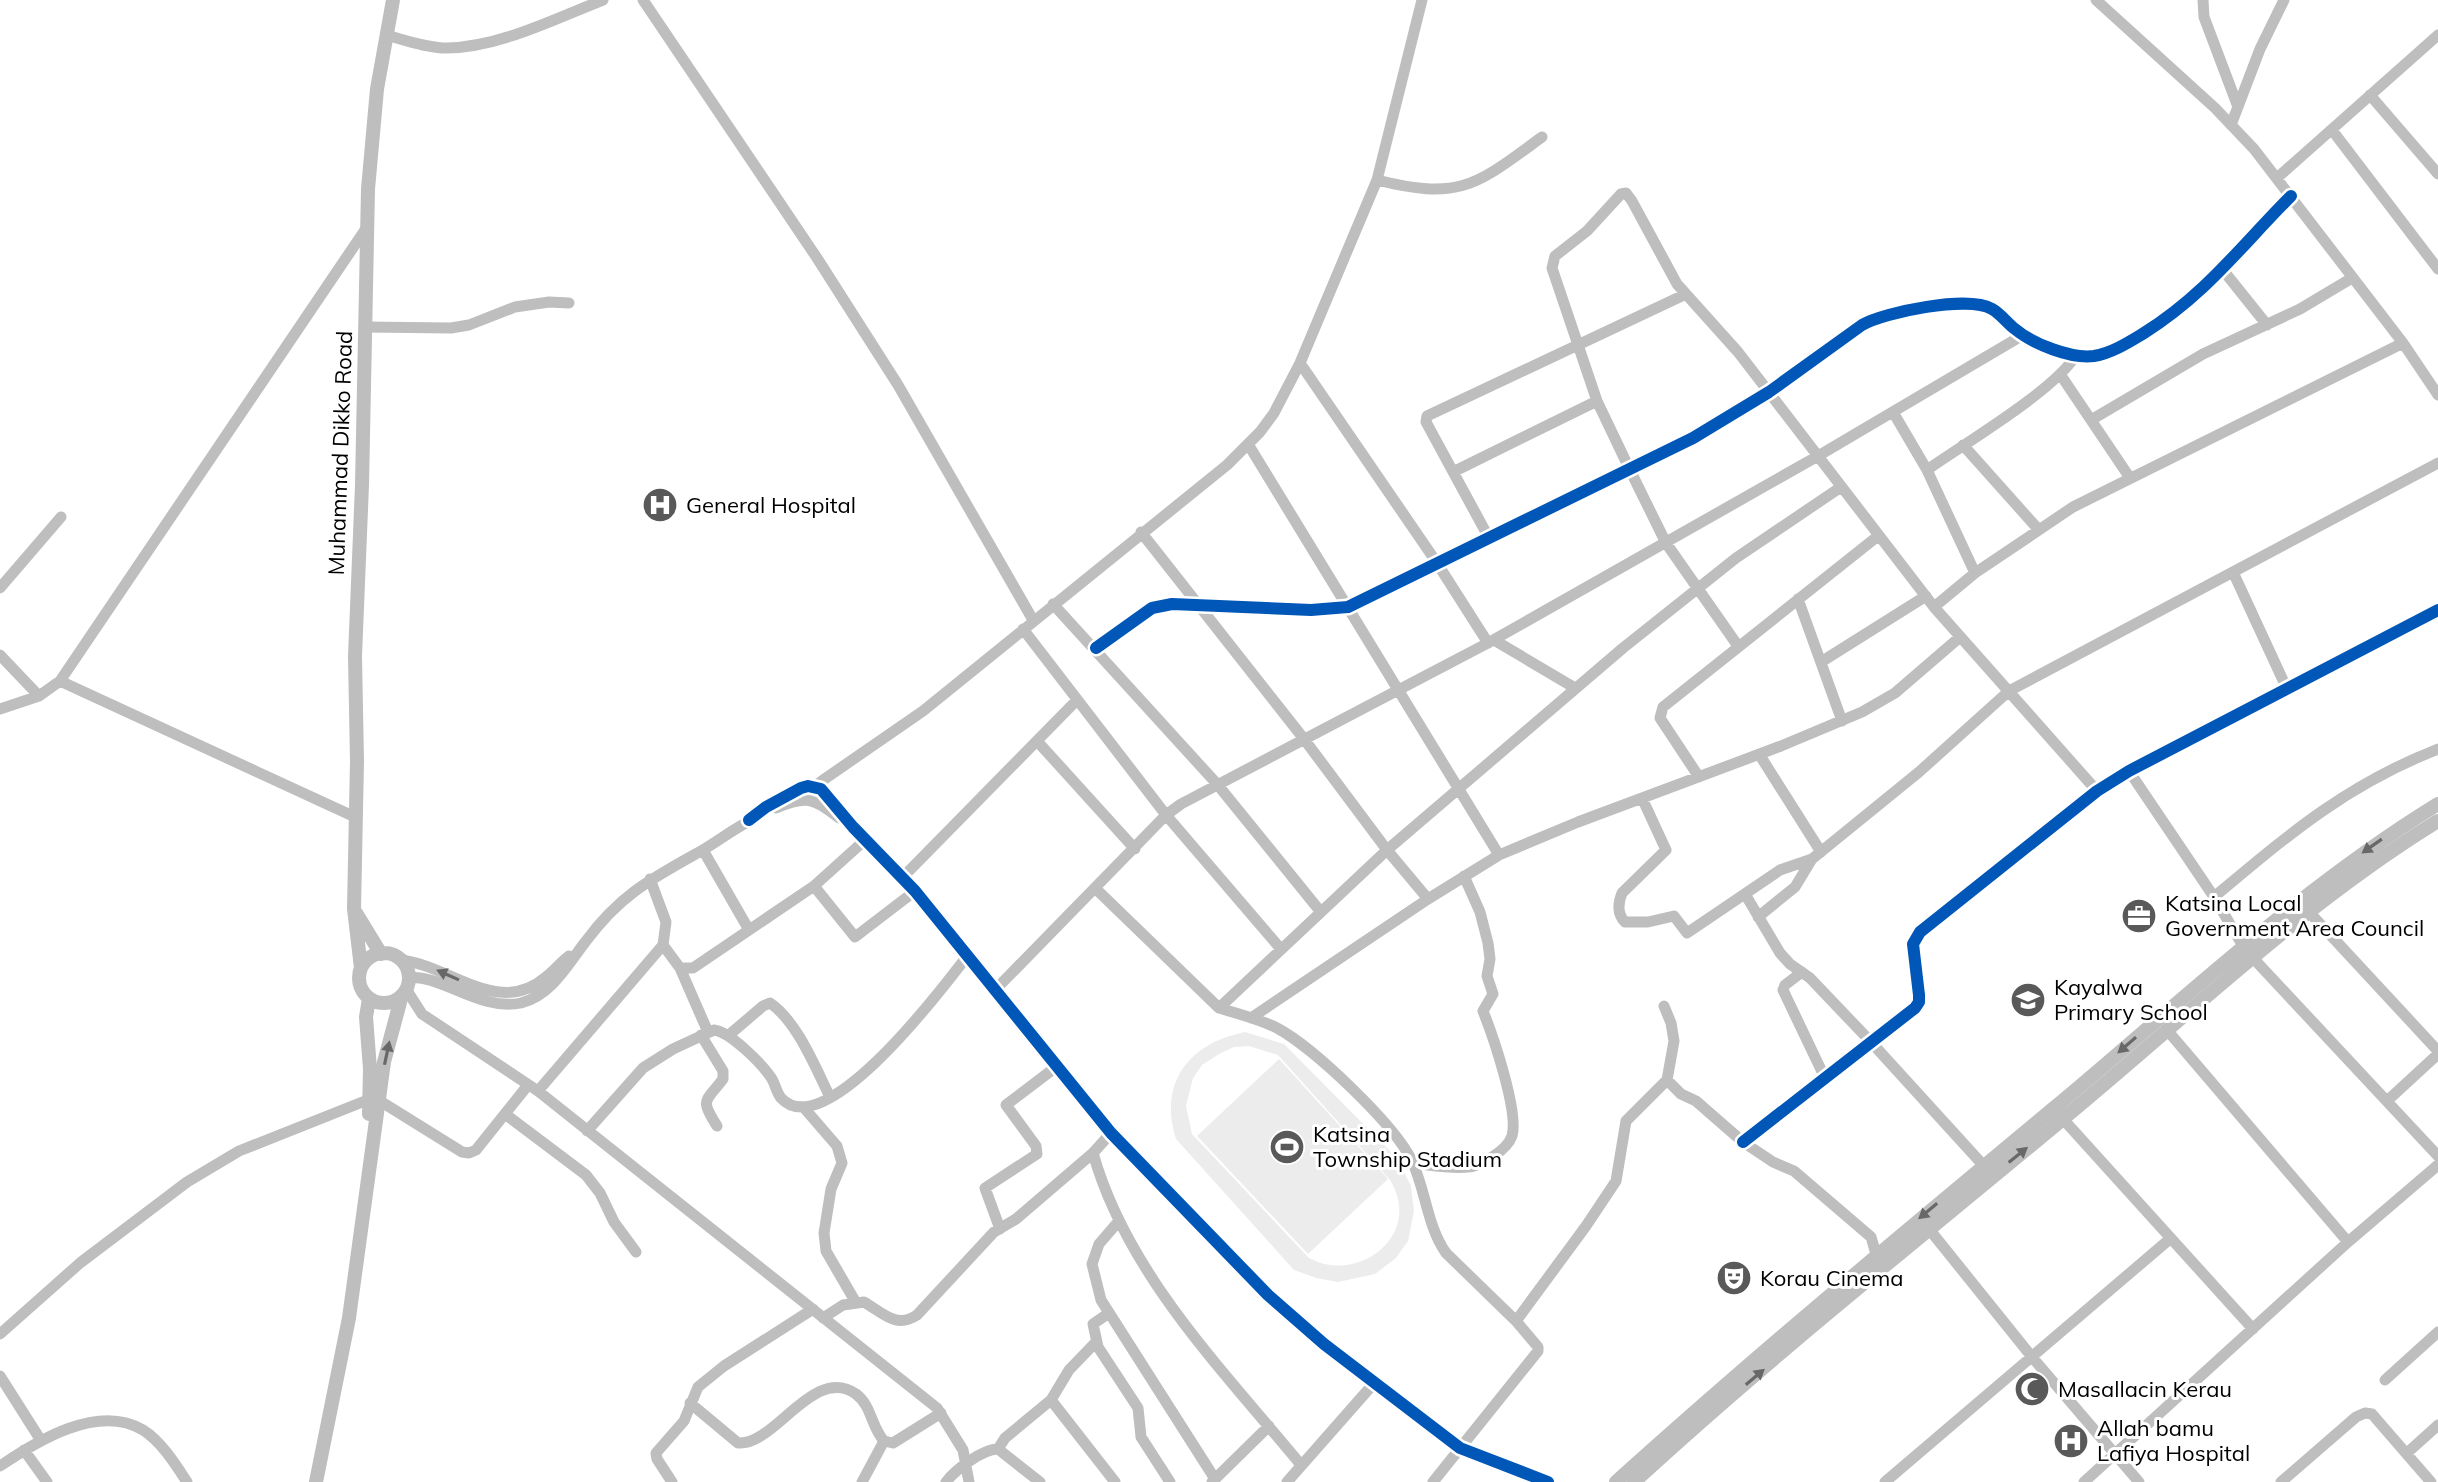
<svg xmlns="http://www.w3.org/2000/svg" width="2438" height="1482" font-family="Mulish,sans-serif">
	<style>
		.green { fill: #ececec; fill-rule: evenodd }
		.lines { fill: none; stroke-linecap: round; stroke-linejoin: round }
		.minor { stroke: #bebebe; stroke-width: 11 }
		.major { stroke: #bebebe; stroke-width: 14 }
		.cycleway-casing { stroke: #fff; stroke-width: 17 }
		.cycleway { stroke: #0057b8; stroke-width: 12 }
		.oneway { fill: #686868 }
		.labels { text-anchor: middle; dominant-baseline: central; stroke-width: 6; stroke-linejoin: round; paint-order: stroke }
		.street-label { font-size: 22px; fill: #000; stroke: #fff }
		.poi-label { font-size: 22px; fill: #000; stroke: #fff; text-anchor: start }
	</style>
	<rect width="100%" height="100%" fill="#fff"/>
	<!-- green -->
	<path class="green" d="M1245,1032l39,12 113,114 14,28 3,25 -6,30 -12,17 -21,16 -37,8 -22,-4 -22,-8 -118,-131c-18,-56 13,-96 69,-107zM1249,1046l29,9 112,125c34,55 -32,105 -81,78l-117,-124 -6,-28 7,-28 9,-13 17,-11 15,-7z
		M1279,1059l109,120 -80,75 -111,-118z"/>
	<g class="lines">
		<!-- minor -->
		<path class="minor" d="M643,0l174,258 81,127 135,235
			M2096,0l119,108 39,41 149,194 35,52
			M2203,0l1,17 34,90
			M386,35c19,5 41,13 61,13 53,-1 107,-29 156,-48
			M2370,95l68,79
			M2231,125l29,-76 24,-49
			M2332,130l106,139
			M2277,178l161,-143
			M1377,180c84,21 99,5 165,-43
			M2223,270l44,55
			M366,327l85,1 18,-3 46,-18 34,-5 20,1
			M1300,363l137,200 51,80
			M2060,374l70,104
			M1893,412l34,58 48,103
			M2091,420l112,-66 97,-45 52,-31
			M1248,444l251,411
			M1963,445l75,84
			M1927,470c38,-27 127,-79 149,-115
			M1455,475l2,-5 140,-69
			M1141,532l163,207 83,111 41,49
			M1489,538l-63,-116 1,-6 259,-122
			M2233,572l54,117
			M0,588l61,-71
			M1798,599l44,122
			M1053,604l164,180 103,127
			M1934,607l41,-34 98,-66 330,-164
			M1023,629l143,186 114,133
			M1494,640l81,48
			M1738,646l-72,-103 -37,-75 -32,-67 -45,-133 3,-12 32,-25 34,-37 5,-1 6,8 45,83 61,68 196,255 163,184
			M1096,648l56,-40 20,-4 139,6 37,-3 345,-169 76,-46 93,-67c23,-13 106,-30 130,-16 9,5 15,14 23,20 18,15 56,30 79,27 18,-3 35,-14 50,-23 62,-39 97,-87 147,-137
			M0,655l39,41
			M1821,662l105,-66
			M60,681l295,136
			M0,709l39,-13 21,-15 307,-454
			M1037,741l98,108
			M1759,754l62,98
			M2129,771l85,126 29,49
			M1699,777l-39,-59 3,-11 215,-171
			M1642,798l24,52 -44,43c-4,10 -5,21 3,29h23l26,-6 13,17 93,-63 32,-11
			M806,799l8,-12 12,-9 97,-67 304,-246 33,-33 14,-19 26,-50 77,-183 45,-180
			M776,808c31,-13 37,-10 63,10
			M749,820l17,-13 35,-19 7,-2 13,3 32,38 62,64 196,242 157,162 56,49 136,104 88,34
			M703,850l46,80
			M902,878l175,-178
			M814,886l41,51 60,-46
			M1096,889l123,119 168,-158 236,-202 113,-90 105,-71
			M1745,894l35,59 10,11 20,14 61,64 112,123
			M2214,897c74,-62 132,-112 224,-148
			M2310,913l128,138
			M1758,917l37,-30 17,-28 107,-87 90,-81 429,-228
			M663,945l17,23 28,64
			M2253,958l185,198
			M400,960c51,5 98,58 146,17 8,-6 15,-15 23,-21
			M680,968h13l121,-82 51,-46
			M1802,972l-17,13 -2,5 42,88
			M408,978c32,-5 72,34 113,25 31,-8 47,-39 65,-62 35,-47 65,-62 115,-90 17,-10 34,-23 52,-32
			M406,989l16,25 116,77 399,317 26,42 6,32
			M996,989l170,-174 15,-11 307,-161 330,-187 205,-121
			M1219,1008c19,6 40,11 58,20 36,19 118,97 135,133 14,30 15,65 34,92l70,68 22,26v4l-105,131
			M1251,1018l177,-119 71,-44 79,-33 203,-76 81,-34 33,-19 65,-56
			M2167,1030l181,212
			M701,1035l22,36v8c-17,23 -24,19 -6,47
			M729,1035l34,-29 7,-3c27,18 46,66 60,94
			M1667,1080l14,14 15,7 47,41 30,20 21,9 77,66 5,17
			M538,1091l125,-146 3,-23 -16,-43
			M380,1101l82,51 7,1 7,-3 52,-65
			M2387,1101l51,-47
			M805,1109l32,37 5,17 -11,26 -7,44 2,18 29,50
			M505,1114l81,61 14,18 14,29 22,30
			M2063,1119l190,210
			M587,1131l56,-63 30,-19 41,-19c16,2 46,32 56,46 5,6 6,16 11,22 44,48 163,-112 187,-143
			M1743,1142l172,-134 4,-6v-7l-6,-51 7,-12 177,-141 32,-20 309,-161
			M1093,1153c34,121 130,217 208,312
			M1413,1163c18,2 37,6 55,4 14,-1 39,-17 44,-31 7,-24 -19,-100 -29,-125l10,-17 -6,-18 3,-17 -2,-16 -8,-31 -16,-36
			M1118,1222l-19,22 -7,20 9,36 114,179
			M1000,1229l-15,-41 52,-34 -1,-8 -30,-41 50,-38
			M1929,1229l103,128 107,125
			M1109,1313l-16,11 5,23 40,61 3,29 29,45
			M823,1318l20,-13 21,-3c19,11 32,27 53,13l77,-83 22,-13 77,-66 18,-20
			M1516,1321l70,-95 30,-45 10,-60 41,-41 7,-39 -3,-18 -7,-17
			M0,1334l80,-71 107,-81 52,-31 131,-52
			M0,1376l40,63
			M2385,1380l53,-48
			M1051,1400l64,82
			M690,1403l48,40c37,3 76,-79 118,-49 16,12 15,33 28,47
			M884,1441l9,2 48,-30
			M998,1449l42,33
			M24,1450l23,32
			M2407,1453l31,-28
			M0,1466c37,-25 98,-63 143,-36 18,11 33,35 44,52
			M672,1482l-15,-23 -1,-6 28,-32 14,-34 26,-21 89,-57
			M862,1482l22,-41
			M946,1482c10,-13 37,-33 52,-33l7,-11 46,-38 18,-30 27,-28
			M1212,1482l57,-56
			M1287,1482l88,-100
			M1885,1482l286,-244
			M2084,1482l264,-240 90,-77
			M2281,1482l75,-65 9,-4 7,1 59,68"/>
		<!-- major -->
		<path class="major" d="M356,913l25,41
			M359 978a25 25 0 1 1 50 0a25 25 0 1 1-50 0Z
			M361,968l-7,-59 3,-148 -2,-105 7,-171 6,-296 9,-100 16,-89
			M369,999l-3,18 4,52 -1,45
			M316,1482l33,-164 35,-256 18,-67
			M1616,1482c143,-129 290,-251 438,-374 125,-104 244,-218 384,-304
			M1634,1482c138,-127 286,-244 430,-364 122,-101 239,-214 374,-297"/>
		<defs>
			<path id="cycleway" d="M1096,648l56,-40 20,-4 139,6 37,-3 345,-169 76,-46 93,-67c23,-13 106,-30 130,-16 9,5 15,14 23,20 18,15 56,30 79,27 18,-3 35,-14 50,-23 62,-39 97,-87 147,-137
				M749,820l17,-13 35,-19 7,-2 13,3 32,38 62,64 196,242 157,162 56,49 136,104 88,34
				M1743,1142l172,-134 4,-6v-7l-6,-51 7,-12 177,-141 32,-20 309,-161"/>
		</defs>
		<!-- cycleway casing -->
		<use href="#cycleway" class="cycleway-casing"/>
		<!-- cycleway -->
		<use href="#cycleway" class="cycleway"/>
	</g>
	<!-- one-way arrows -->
	<defs><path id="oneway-solid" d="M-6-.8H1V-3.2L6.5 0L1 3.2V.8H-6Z" transform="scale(2)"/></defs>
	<g class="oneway">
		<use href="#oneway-solid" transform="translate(2372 846) rotate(145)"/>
		<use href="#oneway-solid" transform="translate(448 975) rotate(-156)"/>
		<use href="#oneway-solid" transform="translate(2127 1045) rotate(139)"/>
		<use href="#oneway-solid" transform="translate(387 1053) rotate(-78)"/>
		<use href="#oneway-solid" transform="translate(2018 1155) rotate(-39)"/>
		<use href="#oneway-solid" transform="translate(1928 1211) rotate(140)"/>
		<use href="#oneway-solid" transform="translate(1755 1377) rotate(-40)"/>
	</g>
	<!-- icons -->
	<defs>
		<symbol id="hospital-disc" viewBox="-11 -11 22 22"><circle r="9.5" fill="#595959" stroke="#fff"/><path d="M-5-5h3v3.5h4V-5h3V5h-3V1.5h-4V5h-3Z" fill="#fff"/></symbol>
		<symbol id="office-disc" viewBox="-11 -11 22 22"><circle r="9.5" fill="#595959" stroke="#fff"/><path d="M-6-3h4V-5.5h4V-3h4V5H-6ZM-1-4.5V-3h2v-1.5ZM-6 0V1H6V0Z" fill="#fff"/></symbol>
		<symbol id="school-disc" viewBox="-11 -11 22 22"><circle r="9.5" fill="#595959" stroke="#fff"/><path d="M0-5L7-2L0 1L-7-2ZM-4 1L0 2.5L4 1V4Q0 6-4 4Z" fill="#fff"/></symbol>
		<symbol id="stadium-disc" viewBox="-11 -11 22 22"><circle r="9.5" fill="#595959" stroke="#fff"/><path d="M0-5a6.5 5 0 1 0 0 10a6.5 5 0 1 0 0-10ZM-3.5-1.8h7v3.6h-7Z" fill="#fff"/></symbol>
		<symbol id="theatre-disc" viewBox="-11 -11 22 22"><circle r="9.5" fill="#595959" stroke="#fff"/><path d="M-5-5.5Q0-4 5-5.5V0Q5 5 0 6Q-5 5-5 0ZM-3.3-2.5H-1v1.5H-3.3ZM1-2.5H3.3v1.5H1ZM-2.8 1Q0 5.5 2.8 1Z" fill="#fff"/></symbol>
		<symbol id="mosque-disc" viewBox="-11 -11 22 22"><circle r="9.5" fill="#595959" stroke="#fff"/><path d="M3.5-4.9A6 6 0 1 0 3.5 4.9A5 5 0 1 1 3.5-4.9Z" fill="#fff"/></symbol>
	</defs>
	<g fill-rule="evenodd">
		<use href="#hospital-disc" x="640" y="485" width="40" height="40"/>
		<use href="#office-disc" x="2119" y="896" width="40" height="40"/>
		<use href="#school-disc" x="2008" y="980" width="40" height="40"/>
		<use href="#stadium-disc" x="1267" y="1127" width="40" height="40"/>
		<use href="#theatre-disc" x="1714" y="1258" width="40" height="40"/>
		<use href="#mosque-disc" x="2012" y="1369" width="40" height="40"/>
		<use href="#hospital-disc" x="2051" y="1421" width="40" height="40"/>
	</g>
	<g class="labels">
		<!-- street labels -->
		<g class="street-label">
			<text transform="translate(340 453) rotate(-88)">Muhammad Dikko Road</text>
		</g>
		<!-- poi labels -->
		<g class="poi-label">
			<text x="686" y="505">General Hospital</text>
			<text x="2165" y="903">Katsina Local<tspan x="2165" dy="25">Government Area Council</tspan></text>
			<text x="2054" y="987">Kayalwa<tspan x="2054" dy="25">Primary School</tspan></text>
			<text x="1313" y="1134">Katsina<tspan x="1313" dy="25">Township Stadium</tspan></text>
			<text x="1760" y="1278">Korau Cinema</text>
			<text x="2058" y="1389">Masallacin Kerau</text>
			<text x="2097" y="1428">Allah bamu<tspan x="2097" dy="25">Lafiya Hospital</tspan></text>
		</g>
	</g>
</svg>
